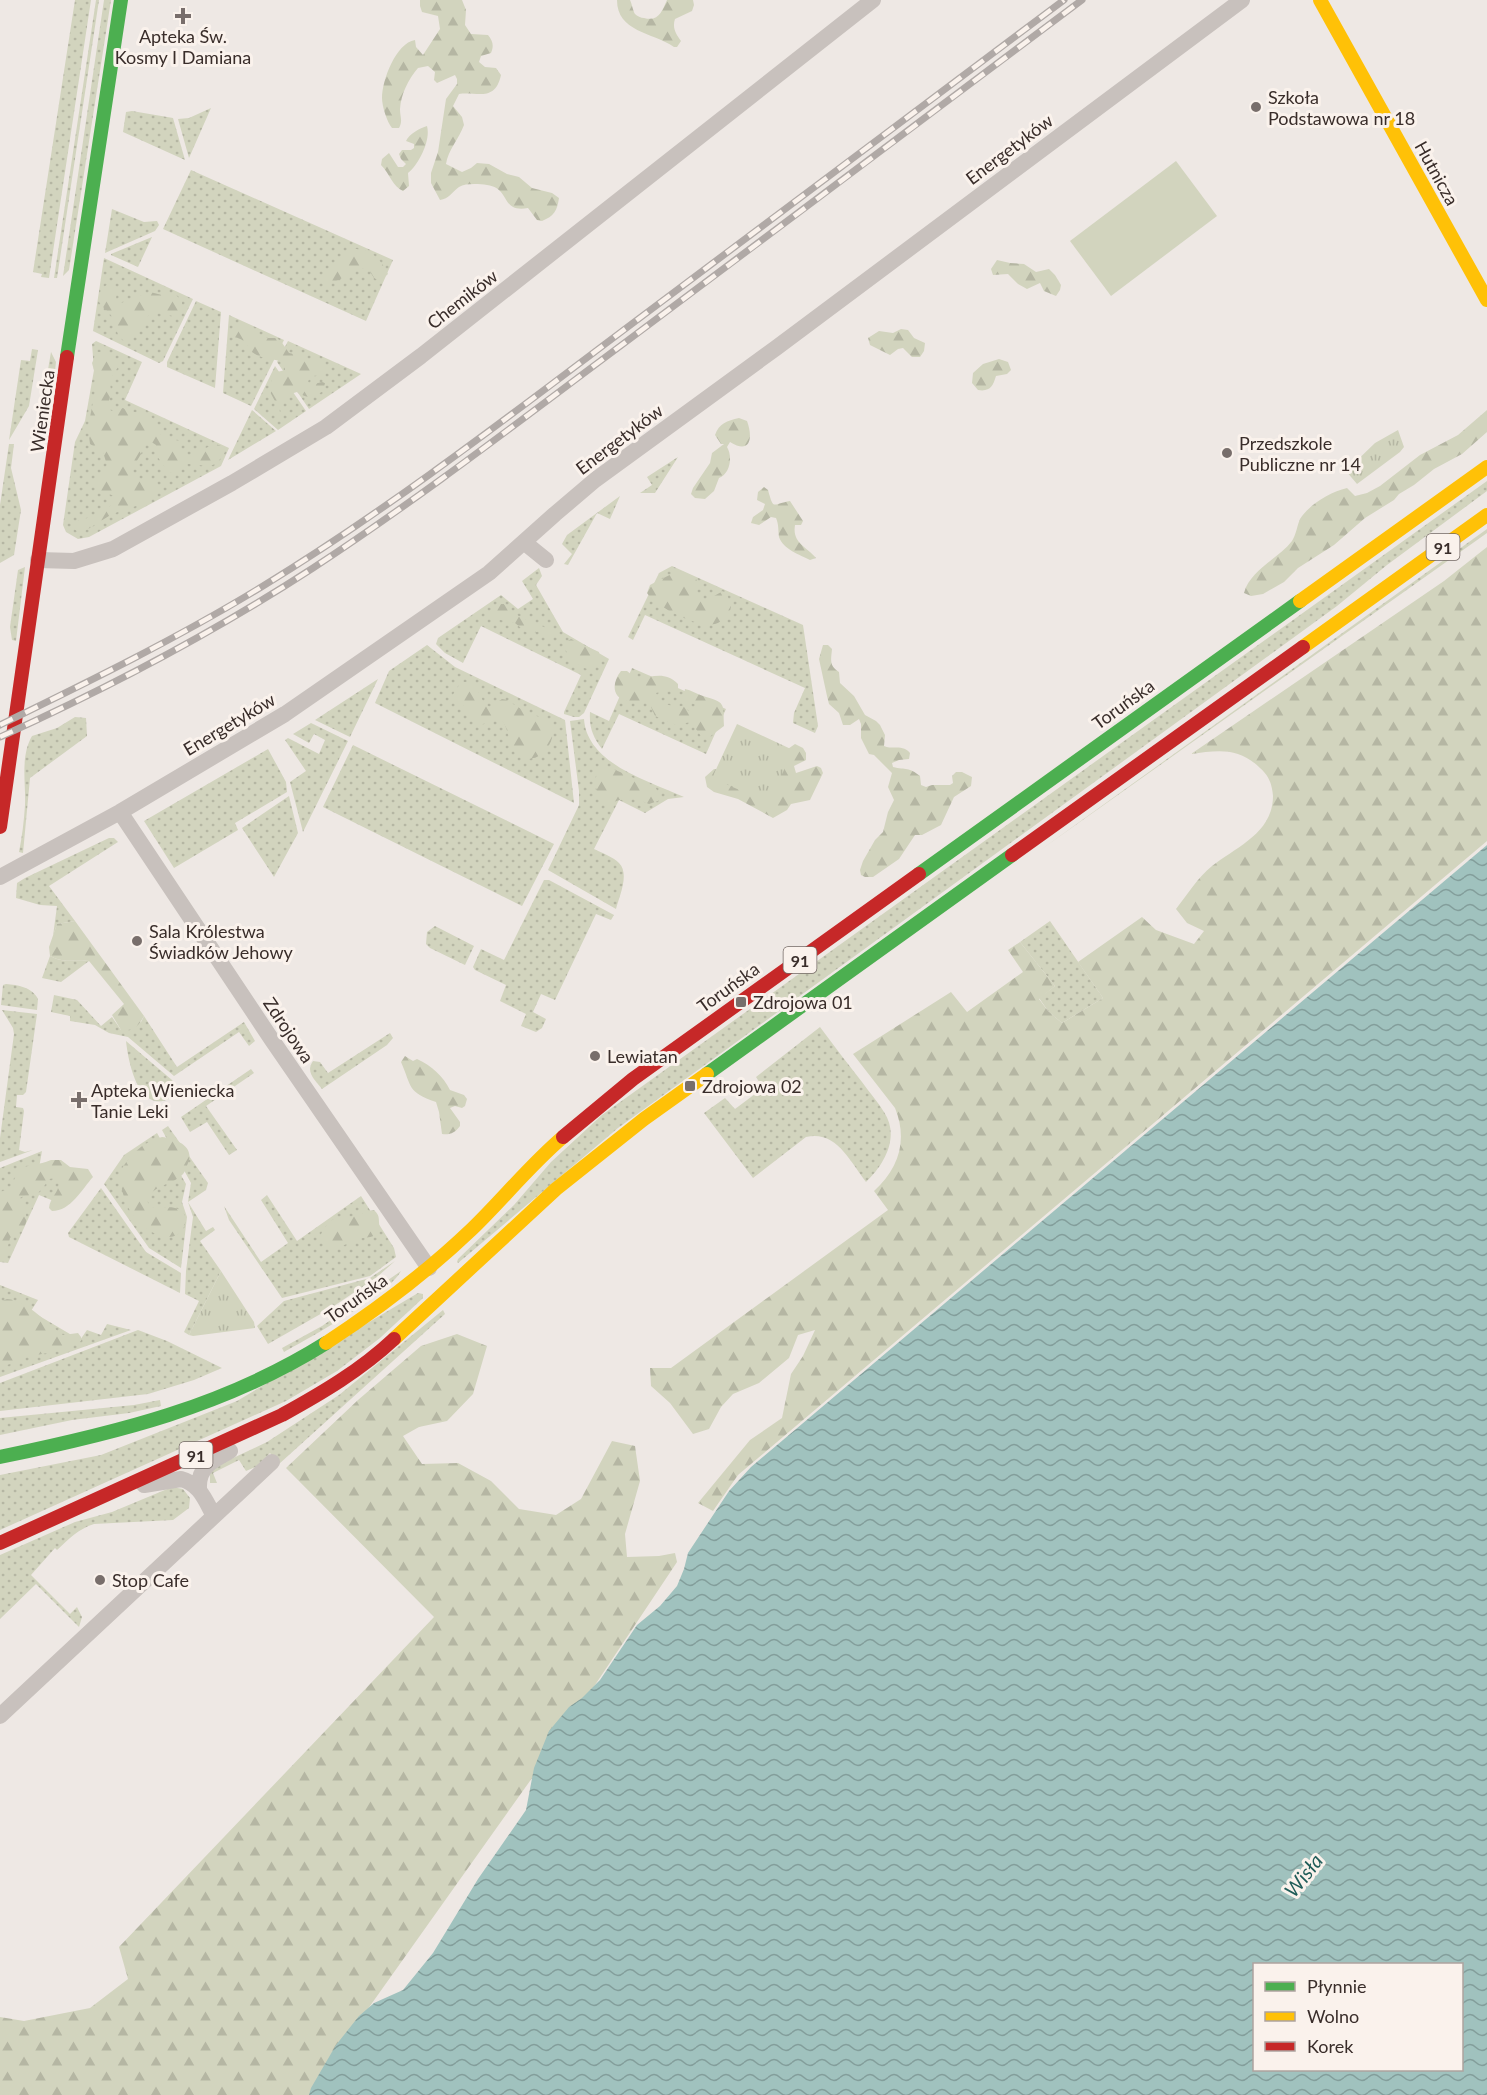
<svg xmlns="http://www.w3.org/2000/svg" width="1487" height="2095" font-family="Lato,sans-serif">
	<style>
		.grass { fill: url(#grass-dots) }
		.forest { fill: url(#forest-firs) }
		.park { fill: url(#park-tufts) }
		.pitch { fill: #d2d4be }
		.water { fill: url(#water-waves); fill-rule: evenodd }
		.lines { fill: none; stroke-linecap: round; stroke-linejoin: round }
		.street { stroke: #c8c1bd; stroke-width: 16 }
		.fast { stroke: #4caf50; stroke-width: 14 }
		.slow { stroke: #ffc107; stroke-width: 14 }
		.jam { stroke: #c62828; stroke-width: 14 }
		.rail-casing { stroke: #b0a9a6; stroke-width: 7 }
		.rail { stroke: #faf2ec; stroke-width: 4.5; stroke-dasharray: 14; stroke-linecap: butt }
		.poi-dot { fill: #786e6b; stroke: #faf2ec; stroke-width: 2 }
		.labels { text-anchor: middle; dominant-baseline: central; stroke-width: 6; stroke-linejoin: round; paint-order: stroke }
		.shield { fill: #faf2ec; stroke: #736864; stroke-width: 1.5 }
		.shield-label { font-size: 16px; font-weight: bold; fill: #392d2a }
		.poi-label { font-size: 18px; fill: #392d2a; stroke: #faf2ec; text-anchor: start }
		.street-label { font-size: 18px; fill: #392d2a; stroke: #faf2ec }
		.water-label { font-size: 20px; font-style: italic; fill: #1f5c58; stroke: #faf2ec }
	</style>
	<defs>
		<pattern id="grass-dots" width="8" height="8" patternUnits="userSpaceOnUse" patternTransform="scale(1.5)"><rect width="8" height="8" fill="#d2d4be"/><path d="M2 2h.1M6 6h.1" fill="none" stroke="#b5b6a3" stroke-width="1.8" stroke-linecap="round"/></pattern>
		<pattern id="forest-firs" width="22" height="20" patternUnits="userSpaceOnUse" patternTransform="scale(1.5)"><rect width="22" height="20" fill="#d2d4be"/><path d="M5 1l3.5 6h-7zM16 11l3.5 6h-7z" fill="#b5b6a3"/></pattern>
		<pattern id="park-tufts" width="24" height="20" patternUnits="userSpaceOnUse" patternTransform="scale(1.5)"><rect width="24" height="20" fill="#d2d4be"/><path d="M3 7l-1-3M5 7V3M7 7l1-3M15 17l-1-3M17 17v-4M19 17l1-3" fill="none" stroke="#b5b6a3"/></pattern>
		<pattern id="water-waves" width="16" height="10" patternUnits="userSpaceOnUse" patternTransform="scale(1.5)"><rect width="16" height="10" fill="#a0c2be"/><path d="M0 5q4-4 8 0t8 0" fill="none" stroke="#839e9b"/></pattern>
	</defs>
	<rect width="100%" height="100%" fill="#eee8e4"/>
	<!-- grass -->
	<path class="grass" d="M75,0h16l-42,278 -8,-1 1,-3 -9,-2z
		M96,0h3l-42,278h-3z
		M104,0h7l-42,270 -6,6z
		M211,108l-22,50 -11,-39 11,-1z
		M132,111l41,7 12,42 -62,-28 3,-20z
		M191,170l202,90 -27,61 -203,-92z
		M112,209l32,13 13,-1 2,4 -4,6 -50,22z
		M152,237l-14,30 -27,-12v-1z
		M104,258l89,41 -30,62 -4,2 -66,-32z
		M196,301l25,11 -6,76 -48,-21v-5z
		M229,315l55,25 -33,66 -28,-13z
		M96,341l46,21 -17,38 104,48 -8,18 -132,71 -11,2 -12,-7 -3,-7 12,-83 10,-21 9,-51 -2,-26z
		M288,341l73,33 -52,35 -32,-47z
		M32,349l6,1 -9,56 -20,34 12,-80 9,1z
		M51,352l5,10 -4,36 -10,18 -4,-5 5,-12z
		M275,366l31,45 -28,19 -24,-21z
		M252,410l24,21 -48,29z
		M9,444h5l-3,24 10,42 -7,45 -14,8v-58z
		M678,457l-23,36h-15l12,-8 -5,-8z
		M1487,481v10l-100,74 -50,41 -719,522 -160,135 -1,-1 1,-3 56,-54 37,-43 51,-47z
		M620,496l-10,23 -13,-6 -29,52 -4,-1 8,-10 -10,-10 5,-9z
		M1487,529v4l-448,318z
		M672,566l131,59 15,101 -3,7 -22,-10 1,-10 11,-25 -160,-73 -12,25 -5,-3 31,-64z
		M25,567l-9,74 -4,-1 -2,-13 8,-57z
		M539,568l3,8 -6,9 27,47 46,27 -25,54 -5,4h-5l-10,-3v-2l17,-37 -100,-49 -18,37 -18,-10 -9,-9 2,-6 63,-43 17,14 15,-10 -11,-18z
		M427,645l28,22 110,53 9,83 -199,-100 14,-32z
		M632,668l94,41 -20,45 -87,-40 -17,35c-9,-12 -13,-21 -12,-37l19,9z
		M378,679l-28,58 -35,-17z
		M75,717l11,1 1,18 -57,42 -7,75 -4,-1c3,-15 5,-31 6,-47 1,-22 -5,-48 7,-69l25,-8z
		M584,719c3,45 65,62 100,78l-16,2 -23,14 -26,-13 -25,49c8,4 19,8 25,14 11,11 0,34 -3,46l-68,-39 31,-65v-14l-9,-70z
		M311,723l37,18 -45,91 -13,-50 16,-11 -21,-31 3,-2 31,16 6,-14 -11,-6 -5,9 -16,-9z
		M353,745l201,99 -32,62 -199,-99z
		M268,749l18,33 1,10 -52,31 3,7 -64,38 -30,-47z
		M289,796l9,37 -24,44 -32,-49z
		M109,838h5l4,4 -69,44 26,35 -18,3 -4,12 4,-30 -17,-1 -24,-7 1,-15 8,-5z
		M544,880h5l65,35 -3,5 -15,-6 -41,86 -14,-6 -8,18 13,7 -4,9 -6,4 -15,-6 5,-12 -26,-13 6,-16 -31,-15 -2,-3 8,-18 23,11z
		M1050,921l53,77 -41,25 -14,-12 -9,-13 16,-12 -35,-44z
		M435,926l39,20 -9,19 -35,-17 -4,-4 1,-12z
		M50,956c18,9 22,2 39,5l-28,21 -19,-4z
		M6,984c12,1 26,3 32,15l-1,11 -36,-5 2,-20z
		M54,995l23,5 24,26 11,-9 9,13 20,-8 3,-6 33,51 67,-45 11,19 -6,5 -10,-14 -65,44 -46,-39 -19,-4 -14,-8 -25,-4v-5l-19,-4z
		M2,1010l35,4 -11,78 -3,3h-6l-1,12 7,1 1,3 -5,39 6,2 8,-2 -33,12v-24l14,-104 -1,-6z
		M820,1027c14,19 28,37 42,55 7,10 16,20 22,30 16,24 1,52 -18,70 -16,-21 -30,-52 -60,-45l-53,41 -49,-65 21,-15 10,11 28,-21 -7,-11z
		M390,1033l3,5 -6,7 -65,44c-7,-9 -17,-17 -9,-28l7,1 8,11z
		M126,1041l46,39 8,12c-38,31 -51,-23 -54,-51z
		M251,1069l3,4 -48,33 31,44 -8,5 -22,-33 -17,10 -9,-15z
		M168,1126l40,57 -2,7 -18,12 18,29 7,-4 2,3 -15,11 21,30 -32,64 -5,-3 15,-31 -14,-7 1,-23 7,-54 -5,-15 3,-19 -29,-53z
		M157,1133l29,51 -4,18 5,15 -6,51 -32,-20 -45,-64 20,-29z
		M42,1151l-3,17 33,5 -16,29 -17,-7 -31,68 -8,-1v-94z
		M101,1188l45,64 35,21 -1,20 -111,-56 -1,-4z
		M267,1195l30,46 64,-45 33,52 2,9 -26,19 -88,22 -53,-78 -5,-14 37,56 27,-19 -27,-43z
		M395,1261l-18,16 -46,31 -63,36 -11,-18 27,-25 86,-23z
		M401,1271c-13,24 -90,66 -117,81l-2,-4 40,-22z
		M0,1285l38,15 -7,11 49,29 7,-10 14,5 6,-11 24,6 -131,47z
		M418,1293l5,1v4l-43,40 -43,33 -51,30 -286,129v-55l101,-20 136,-54z
		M443,1310l2,4 -166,150 -9,-11 -12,13 -12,5 -7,-11 -26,13 4,10h-7v-11l4,-5 53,-25 72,-47z
		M138,1330l29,11 55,27 -28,12 -46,14 -148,17v-28z
		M160,1400l1,6 -32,7 -57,7 -72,15v-17l134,-13z
		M172,1487l11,2 7,9 -1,10 -16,12 -79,4c-16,5 -25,15 -37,26l-2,-2 -24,27 39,39 7,-7 5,10 -3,10 -43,-43 -36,35v-64l75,-33 37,-10z"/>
	<!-- forest -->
	<path class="forest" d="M420,0h42l4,10 -1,15 6,9 17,1c5,6 6,11 3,18l-10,3 -2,6 6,5 11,1 5,7c-6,28 -25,16 -42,19l-6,12 9,11 2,8c-5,14 -16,25 -18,39l16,8 9,-4 6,-5 12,1 18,10 12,3 13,11 20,5 7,5c-2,13 -5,18 -17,23l-5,-1 -9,-12c-28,5 -17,-20 -41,-23 -8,-1 -21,-2 -28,2 -7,5 -10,12 -19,13l-9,-17v-10l7,-21 8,-53 11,-15v-5l-2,-4 -18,8 -3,-3 1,-8 -7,-6 -10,2c-10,12 -17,26 -18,41 0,8 3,12 -1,19h-7c-5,-6 -10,-22 -10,-30 0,-18 14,-55 33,-58l1,7 7,8 17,-26 -2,-13 -16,-4 -2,-6z
		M617,0h13c2,4 3,11 5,14 2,2 6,4 9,4 15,4 18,-7 23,-18h26l1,5 -2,6 -17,8c-3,9 1,15 6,22l-4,6h-3c-22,-15 -57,-15 -57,-47z
		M427,126c4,14 -8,38 -19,47l1,13 -6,5c-10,-4 -13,-17 -22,-26l1,-6 7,-6 9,14h5l3,-3 -5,-5 -2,-5 3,-4h9l3,-2v-4l-8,-3c3,-7 14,-13 21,-15z
		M353,249c18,0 27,9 35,25l-8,7 -6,-3 -5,-8c-16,-5 -15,1 -27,8 -4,3 -10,4 -14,6l-7,-5c4,-8 7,-8 14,-13 6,-5 11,-12 18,-17z
		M997,260l13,3 14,1 12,8 13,-3 6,6 6,10 -1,5 -4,6 -12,-5 -4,-8 -13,6 -9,-5 -10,-10 -15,1 -2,-6z
		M110,283l7,4 -1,13 5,3 29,-11 12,3 8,-1 7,2 5,5v10l-3,7 -17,-5 -12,1c-9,9 -14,19 -26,27 -11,-9 -5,-14 -11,-23 -4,-6 -10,-10 -14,-16l3,-14z
		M240,323l9,3 9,11c21,4 17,-6 31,16l9,2 8,7 12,-2 5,3 2,5 -3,7 -9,1 -5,5 2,4 12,-3 3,1 -2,8c-10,7 -16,8 -26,1l-10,3 -8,11 2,13 -3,1 -4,-5 2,-12 -7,-13 4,-14 4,-4 8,-2 -1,-8c-9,-3 -21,-3 -29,-8 -11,-6 -3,-13 -21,-17l-2,-5 3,-6z
		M901,329l7,1 6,8 11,5 -1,8 -4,6h-8l-9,-9 -5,1 -8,6 -20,-10 -2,-7 11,-7 14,2z
		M97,352h9l9,8 3,7 -8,13 1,13 -4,15 5,3 11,-3c11,7 25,2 33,14 3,5 3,10 6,15l18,4 -1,9 4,7c12,-1 21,-10 33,-13l5,2 4,6c-13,22 -20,11 -38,12l-10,10 -9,-2 -11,-16 -1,-11 -6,-4 -7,6c-1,10 -10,16 -13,27 9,6 18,6 28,10 2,20 -31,23 -45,30 -11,5 -21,14 -33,19l-9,-6c10,-11 14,-7 26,-11 6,-2 12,-9 16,-13l1,-7 -18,-7 -1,-8 12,-16 -4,-13 -13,-8 -2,-17 9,-45 -5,-19z
		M999,359l9,3 3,8 -4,4 -11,2c-3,10 -6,16 -18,14l-6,-7 1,-10 10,-9z
		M1487,410v22l-25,22 -28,15 -20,16 -15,9 -5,6 -29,18 -31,27 -36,23 -14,14 -21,12 -12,2 -7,-3c6,-23 34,-34 48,-52 4,-6 5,-15 8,-22 10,-15 30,-27 47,-31l8,8 12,-3 13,-7 40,-31 38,-20z
		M739,418l8,3c6,16 4,34 -17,21l-3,5c6,10 3,27 -8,31l-5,13 -9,8 -10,-1 -4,-4 2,-6 17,-25 2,-10 12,-9h-3l-6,-9c4,-12 12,-14 24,-17z
		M764,487l4,3c6,21 4,14 22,11l13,20 -2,4h-6c-3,18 11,21 21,33l-6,2c-10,-5 -27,-11 -31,-23 -1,-7 0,-12 -3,-19l-5,-1 -12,8 -8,-2 2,-6 10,-7 2,-6 -8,-4 1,-8z
		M1487,547v294l-749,634 -25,36 -15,-8 52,-63 32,-22 9,-44 12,-18 12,-26 -17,5 -9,23 -30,25 -26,11 -12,13 -12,22 -16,5 -23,-31 -19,-17 -1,-18h21l217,-158 -14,-19c25,-23 34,-51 21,-83l-42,-54 98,-62 16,20 56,-40 -15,-22 12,-8 35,44 -16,13 9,12 14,12 41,-25 -25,-36 64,-45 14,13 38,14 10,-13 -17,-8 -11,-14c11,-14 22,-32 36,-43 24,-19 61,-33 61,-70 -1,-12 -4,-20 -13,-28 -21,-21 -42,-18 -69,-14l253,-173z
		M682,571l15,9 -2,16 12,4 16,-9 5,6 3,10c-3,7 -8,15 -16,17 -17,4 -59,-17 -68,-31l3,-8c10,-5 21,-12 32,-14z
		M497,604h7c15,16 28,17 47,26l3,3 -1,4 -4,2 -10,-8 -8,3 -5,-2 -11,-9 -24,-5 -1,-5z
		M571,639l28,13 1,9 -8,8c-12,1 -23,-11 -28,-22l2,-5z
		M823,645h5l4,4c-1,11 -3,17 7,23l1,11 14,13 11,19 11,6 4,4 5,10 -1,11c9,4 18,-2 26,7l-1,6 -10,1 -7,3 1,4c13,3 16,0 27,9l1,9 5,2 6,-2h18l3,-2 -1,-7 4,-4h6l10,5 -1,9 -17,11 -13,28 -19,10h-7l-16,24 -26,18h-8l-4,-2 -1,-5 3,-9 12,-21 8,-8 5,-20 6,-12 -6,-13 4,-14 -18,-18 -5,-1 -8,-16v-14l-2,-5 -9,6h-7l-4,-12 -10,-9 -2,-8 -8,-37z
		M621,671h6l10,8c16,-2 28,-8 41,5v4c-7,5 -14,2 -22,5 4,12 16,14 27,13l8,7 6,-2v-6l-11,-4 -3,-3 2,-9c6,1 12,5 18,7 23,7 20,6 21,30l-16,12 -5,1 -12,-17 -15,3 -21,-9 -7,-16c-6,1 -14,3 -20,1 -17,-3 -16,-19 -7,-30z
		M461,682h9l7,7 8,16 5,2 12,-8 5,1 19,12 24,9 4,4c-1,13 -3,21 -13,29 -4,4 -7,4 -13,5 -21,0 -16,-28 -27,-40h-7l-13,6 -6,-1 -12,-19 -8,-3 -3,-6z
		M795,744l8,4 3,5v7l-12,6 2,7 21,-7 4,2 2,5 -13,27 -19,4 -4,6 -14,8 -35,-19 -24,-7 -7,-5 -2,-10 9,-8 9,1 62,-19z
		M606,766l49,21 4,6 -1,8 -9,3c-15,-7 -25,-7 -40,0l-9,-5 -5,-14 2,-15z
		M75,921l69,95c-5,10 -12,16 -23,14l-9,-15 12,-11 -35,-43c-16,-3 -21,4 -39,-5l-1,-9 8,-23z
		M405,1056l8,5 4,-2c15,7 26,17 33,31l14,5 3,4 -2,7 -3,2 -7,-2 -5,2 10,14v4c-5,7 -10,9 -18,8l-3,-22 -3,-10c-29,-10 -24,-15 -35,-40z
		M162,1137c14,2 33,9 26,26 -2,5 -3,10 -7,13 -12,10 -29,9 -34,25l4,6c9,2 20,-2 27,2 12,5 8,21 -1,26 -6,3 -13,2 -18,0 -28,-9 -37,-37 -40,-62 11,-18 23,-31 43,-36z
		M51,1160h10l9,7 18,2 5,8c-11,12 -22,34 -41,34l-3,-3c1,-11 11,-16 10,-27l-3,-3 -7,1c-4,6 -8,13 -14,15 -6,3 -9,0 -15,4v5c5,6 10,17 3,25 -3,4 -9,6 -13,10l-4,16 -6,5v-67l11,-4c10,-29 14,-18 40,-28z
		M374,1210c4,4 5,6 5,12 2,18 -11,14 -22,17 -8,3 -15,8 -23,10l-10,-3 -4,-10c12,-23 16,-16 35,-20 7,-2 12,-5 19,-6z
		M7,1299c21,1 39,25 56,36l15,-2 3,4v4c-16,11 -31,11 -50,15 -12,3 -18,9 -31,10v-64z
		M457,1334l30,12 -14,48 -26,27 -28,6 -16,9 19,28 36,-1 33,18 28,28 37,6 25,-16 31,-58 23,5 5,35 -15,53 2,23 32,-1 16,-3 2,9 -130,195 -182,256 -48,82h-317v-78l24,4 66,-13 38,-29 -9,-32 315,-330 -148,-149 72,-68 63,-54z"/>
	<!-- park -->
	<path class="park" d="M1398,430l6,17 -4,5 -43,32 -11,-13 29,-28z
		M737,724l56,26 -24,53 -57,-25z
		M221,1271l33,51 1,6 -62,8 -4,-1z"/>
	<!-- pitch -->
	<path class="pitch" d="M1176,161l41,55 -106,80 -41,-55z"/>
	<!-- water -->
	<path class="water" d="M1487,845v1250h-1178l2,-7 25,-43 23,-29 15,-13 29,-13 30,-37 45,-74 48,-69 8,-42 15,-37 20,-24 13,-9 18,-18 37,-55 23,-19 17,-20 7,-17 4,-16 41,-62 22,-24zM1254,1964h208v106h-208z"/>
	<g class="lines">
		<!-- street -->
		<path class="street" d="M525,543l21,17
			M38,560l36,1 39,-12 119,-66 94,-56 95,-71 452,-356
			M120,812l152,228 157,228
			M0,877l120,-65 165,-98 204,-141 66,-59 40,-34 181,-132 466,-348
			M144,1485l37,-6c19,5 24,21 33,37
			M199,1488c-1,-21 14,-28 31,-37
			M0,1716l272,-254"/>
		<!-- fast -->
		<path class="fast" d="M67,357l54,-357
			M919,874l381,-273
			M707,1074l305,-219
			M0,1457c116,-24 224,-50 326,-114"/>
		<!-- slow -->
		<path class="slow" d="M1320,0l167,300
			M1300,601l187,-134
			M1303,647l184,-132
			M394,1339l162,-150 88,-70 63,-45
			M326,1343c52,-34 101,-71 146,-114 31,-30 58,-64 91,-92"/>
		<!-- jam -->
		<path class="jam" d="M0,827l67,-470
			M1012,855l291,-208
			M563,1137l70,-58 286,-205
			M0,1543l282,-128c40,-22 79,-45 112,-76"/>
		<defs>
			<path id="rail" d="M0,725c90,-44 178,-87 263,-139 129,-79 249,-172 370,-263 144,-108 287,-215 431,-323
				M0,737c108,-49 213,-104 313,-169 107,-70 208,-148 310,-224 153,-114 306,-229 459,-344"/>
		</defs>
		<!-- rail casing -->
		<use href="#rail" class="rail-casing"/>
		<!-- rail -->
		<use href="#rail" class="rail"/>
	</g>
	<!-- markers -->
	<g class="poi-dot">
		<path d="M180 7h6v6h6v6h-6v6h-6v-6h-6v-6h6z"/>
		<circle cx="1256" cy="107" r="6"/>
		<circle cx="1227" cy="453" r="6"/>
		<circle cx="137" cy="941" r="6"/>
		<rect x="735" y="996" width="12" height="12" rx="3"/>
		<circle cx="595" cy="1056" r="6"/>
		<rect x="684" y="1080" width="12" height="12" rx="3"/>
		<path d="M76 1091h6v6h6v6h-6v6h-6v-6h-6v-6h6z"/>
		<circle cx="100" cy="1580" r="6"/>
	</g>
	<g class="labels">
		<!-- shield labels -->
		<g class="shield">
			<rect x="1426.5" y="534" width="33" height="26" rx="4.5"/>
			<rect x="783.5" y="947" width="33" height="26" rx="4.5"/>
			<rect x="179.5" y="1442" width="33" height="26" rx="4.5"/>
		</g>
		<g class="shield-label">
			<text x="1443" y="547">91</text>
			<text x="800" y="960">91</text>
			<text x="196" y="1455">91</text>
		</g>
		<!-- poi labels -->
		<g class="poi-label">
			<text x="183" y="36" text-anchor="middle">Apteka Św.<tspan x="183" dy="21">Kosmy I Damiana</tspan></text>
			<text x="1268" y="97">Szkoła<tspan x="1268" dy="21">Podstawowa nr 18</tspan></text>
			<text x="1239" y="443">Przedszkole<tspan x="1239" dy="21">Publiczne nr 14</tspan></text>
			<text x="149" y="931">Sala Królestwa<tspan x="149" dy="21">Świadków Jehowy</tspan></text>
			<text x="753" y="1002">Zdrojowa 01</text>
			<text x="607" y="1056">Lewiatan</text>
			<text x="702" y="1086">Zdrojowa 02</text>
			<text x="91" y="1090">Apteka Wieniecka<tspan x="91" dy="21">Tanie Leki</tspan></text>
			<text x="112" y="1580">Stop Cafe</text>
		</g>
		<!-- street labels -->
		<g class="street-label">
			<text transform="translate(1009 149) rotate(-37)">Energetyków</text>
			<text transform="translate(1437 173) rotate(61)">Hutnicza</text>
			<text transform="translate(462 299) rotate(-38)">Chemików</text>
			<text transform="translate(42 411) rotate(-82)">Wieniecka</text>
			<text transform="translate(619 439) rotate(-37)">Energetyków</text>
			<text transform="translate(1123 704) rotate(-36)">Toruńska</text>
			<text transform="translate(229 724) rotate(-31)">Energetyków</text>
			<text transform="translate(728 987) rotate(-36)">Toruńska</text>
			<text transform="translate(289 1030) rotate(56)">Zdrojowa</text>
			<text transform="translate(356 1298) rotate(-35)">Toruńska</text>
		</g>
		<!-- water labels -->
		<g class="water-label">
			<text transform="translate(1303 1875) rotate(-52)">Wisła</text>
		</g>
	</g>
	<!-- legend -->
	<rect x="1253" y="1963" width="210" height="108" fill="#faf2ec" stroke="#ada39e" stroke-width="1.5"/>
	<rect x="1265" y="1982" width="30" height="9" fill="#4caf50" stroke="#ada39e" stroke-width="1.5"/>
	<text x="1307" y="1993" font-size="18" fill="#392d2a">Płynnie</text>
	<rect x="1265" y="2012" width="30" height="9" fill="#ffc107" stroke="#ada39e" stroke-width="1.5"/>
	<text x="1307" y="2023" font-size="18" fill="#392d2a">Wolno</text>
	<rect x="1265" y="2042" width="30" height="9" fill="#c62828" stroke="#ada39e" stroke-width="1.5"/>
	<text x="1307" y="2053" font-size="18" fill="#392d2a">Korek</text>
</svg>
